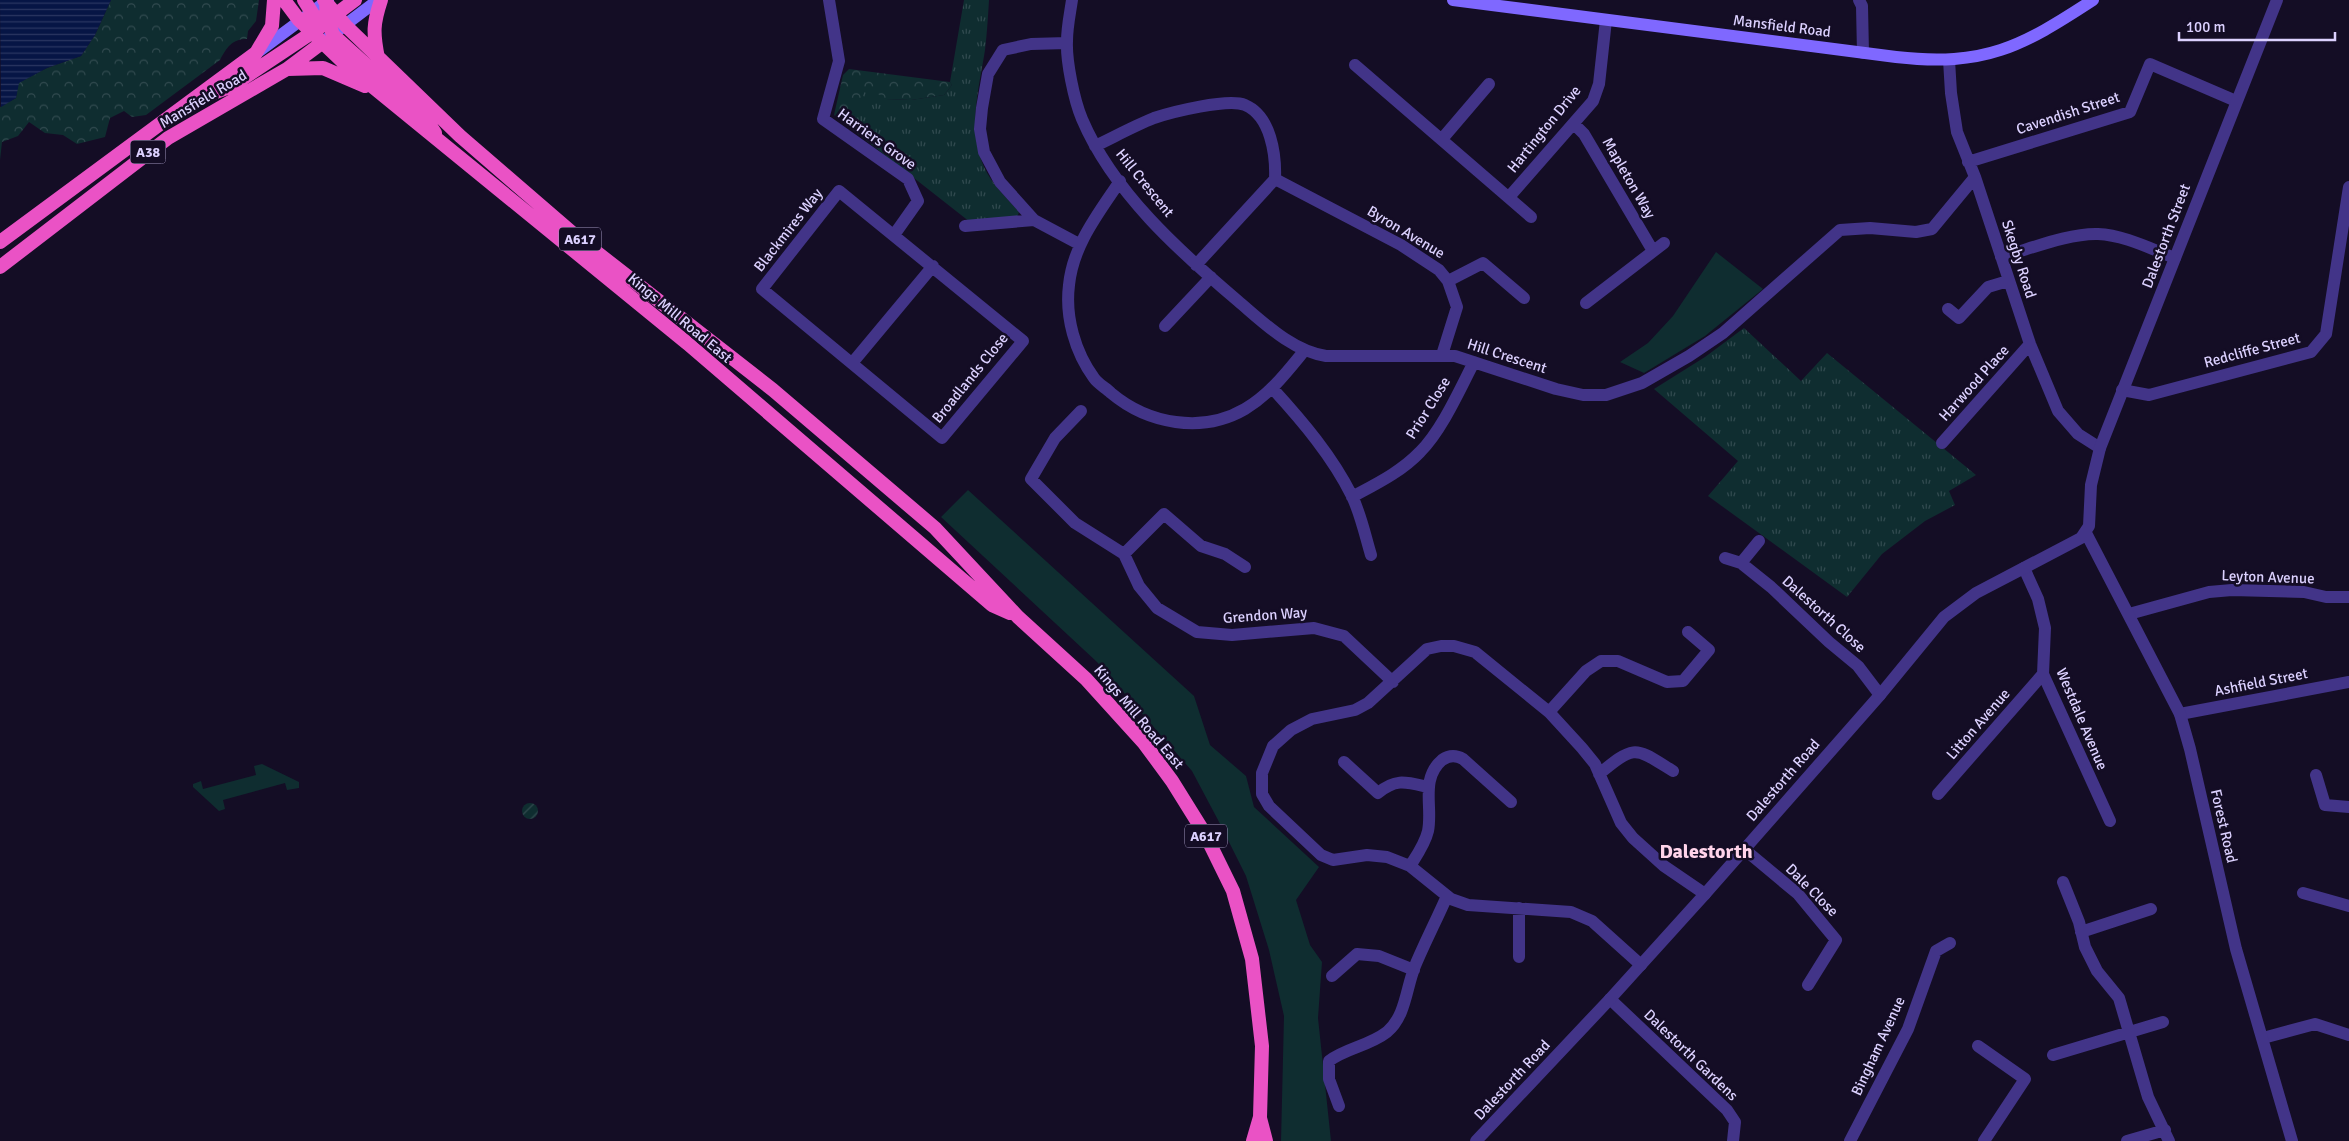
<svg xmlns="http://www.w3.org/2000/svg" width="2349" height="1141" font-family="Signika,sans-serif">
	<style>
		.grass { fill: #0f2d30 }
		.forest { fill: url(#forest-crowns) }
		.park { fill: url(#park-tufts) }
		.garden { fill: url(#garden-furrows) }
		.water { fill: url(#water-rules) }
		.lines { fill: none; stroke-linecap: round; stroke-linejoin: round }
		.minor { stroke: #423488; stroke-width: 12 }
		.tertiary { stroke: #423488; stroke-width: 12 }
		.secondary { stroke: #7f68ff; stroke-width: 12 }
		.trunk { stroke: #ea52c5; stroke-width: 14 }
		.labels { text-anchor: middle; dominant-baseline: central; stroke-width: 5; stroke-linejoin: round; paint-order: stroke }
		.shield { fill: #140d25; stroke: #a096be; stroke-width: 1 }
		.shield-label { font-size: 14px; font-weight: bold; fill: #dcd1ff }
		.street-label { font-size: 15px; fill: #dcd1ff; stroke: #140d25 }
		.district-label { font-size: 20px; font-weight: bold; fill: #ffd3ea; stroke: #140d25 }
	</style>
	<defs>
		<pattern id="forest-crowns" width="20" height="18" patternUnits="userSpaceOnUse" patternTransform="scale(1.25)"><rect width="20" height="18" fill="#0f2d30"/><path d="M2 6a3 3 0 1 1 6 0M12 15a3 3 0 1 1 6 0" fill="none" stroke="#314a4f"/></pattern>
		<pattern id="park-tufts" width="24" height="20" patternUnits="userSpaceOnUse" patternTransform="scale(1.25)"><rect width="24" height="20" fill="#0f2d30"/><path d="M3 7l-1-3M5 7V3M7 7l1-3M15 17l-1-3M17 17v-4M19 17l1-3" fill="none" stroke="#314a4f"/></pattern>
		<pattern id="garden-furrows" width="10" height="10" patternUnits="userSpaceOnUse" patternTransform="scale(1.25)"><rect width="10" height="10" fill="#0f2d30"/><path d="M-1 1l2-2M0 10L10 0M9 11l2-2" fill="none" stroke="#314a4f"/></pattern>
		<pattern id="water-rules" width="6" height="5" patternUnits="userSpaceOnUse" patternTransform="scale(1.25)"><rect width="6" height="5" fill="#061545"/><path d="M0 2.5h6" fill="none" stroke="#2a3661"/></pattern>
	</defs>
	<rect width="100%" height="100%" fill="#140d25"/>
	<!-- grass -->
	<path class="grass" d="M1716,252l47,37 -58,47 -61,37 -24,-11 28,-19 25,-27z
		M968,490l226,206 16,49 36,31 8,31 65,60 -23,33 14,45 12,17 -4,56 13,123h-50l3,-125 -15,-66 -23,-74 -28,-56 -26,-49 -95,-109 -156,-145z
		M262,764l37,18v6l-12,2 -2,-7 -62,17 2,9 -6,2 -26,-24v-3l8,-3 2,8 53,-14 -2,-9z"/>
	<!-- forest -->
	<path class="forest" d="M111,0h148l-3,21 -8,10 -1,8c-15,0 -20,8 -27,21l-74,55 -14,2 -8,-6 -14,7 -5,19 -28,7 -14,-9 -18,-2 -16,-11 -11,14 -16,6 -2,18v-53l16,-9 2,-15 29,-15 34,-12 14,-21z
		M849,69l101,13 2,3 -8,10 -33,5 -25,-1 -31,15 -6,13 -15,-12 9,-40z"/>
	<!-- park -->
	<path class="park" d="M964,0h25c-1,16 -2,33 -4,50 -6,38 -18,80 -1,117 8,18 23,31 35,45l-2,6 -47,4 -121,-95c7,-14 9,-25 18,-40l19,12 25,1 33,-5 8,-10 -2,-3z
		M1744,328l57,53 26,-28 149,122 -27,16 6,14 -30,16 -43,33 -35,43 -139,-101 30,-35 -84,-72 51,-32z"/>
	<!-- garden -->
	<path class="garden" d="M522 811a8 8 0 1 1 16 0a8 8 0 1 1-16 0Z"/>
	<!-- water -->
	<path class="water" d="M0,0h111l-16,35 -14,21 -34,12 -28,15 -3,15 -15,9z"/>
	<g class="lines">
		<!-- minor -->
		<path class="minor" d="M829,0l10,61 -16,58 85,60 10,22 -24,34
			M1072,0c-2,14 -5,27 -5,41 -1,20 7,59 15,78 31,73 97,132 156,182 26,22 54,50 88,55h129l101,33 27,6h23l36,-12 47,-27 34,-23 117,-103 30,-2 46,4 16,-3 43,-52
			M1067,43l-36,1 -28,6 -15,24 -6,34 -2,21 4,23 16,30 34,38 45,24
			M1949,60l2,33 6,39 18,45 55,167 28,67 20,23 22,14
			M1355,65l176,152
			M1574,124l10,10 69,117
			M1442,139l47,-55
			M1095,146c19,-9 39,-20 59,-28 18,-6 74,-20 91,-13 26,11 31,50 30,74l-79,86
			M1968,162l162,-50 20,-48 86,37
			M1275,179l126,66 38,25 9,11 9,26 -15,48
			M1120,181c-22,33 -47,64 -51,104 -4,32 6,67 25,93 4,6 12,10 17,15 37,31 91,41 134,16 25,-15 41,-36 59,-58
			M839,191l184,150 -81,97 -180,-149z
			M1509,197l84,-96 6,-17 7,-64
			M965,226l69,-6
			M2001,257c29,-8 68,-24 97,-23 26,1 53,15 77,24
			M1448,281l35,-18 41,35
			M1586,303l78,-60
			M1948,309l11,9 29,-31 20,-6
			M1165,326l46,-49
			M853,362l80,-96
			M1273,389c30,33 59,67 79,107 9,19 13,39 19,59
			M2122,390l27,5 162,-43 15,-18 23,-147
			M1081,411l-26,27 -24,41 44,44 49,31 15,32 18,22 40,24 35,3 82,-7 30,8 49,46
			M1942,443l88,-99
			M1352,497c24,-13 49,-25 68,-45 22,-22 40,-63 54,-90
			M1124,554l40,-40 37,32 24,8 20,13
			M1725,558l16,5 30,24 58,55 29,24 22,29
			M1741,563l18,-22
			M2024,568l14,31 7,29 -2,46 67,147
			M2129,614l80,-22 23,-2 72,2 22,5h23
			M1549,712l37,-41 15,-10h17l49,21 16,-1 26,-31 -21,-18
			M2180,714l169,-32
			M1344,762l34,31c18,-15 28,-11 50,-6
			M1599,774c37,-30 35,-27 74,-3
			M2316,775l9,30 24,2
			M1938,794l105,-120
			M1744,849l54,45 38,46 -28,45
			M1410,866c7,-11 15,-22 18,-35 5,-24 -8,-52 14,-71 7,-5 14,-5 21,-1l48,43
			M2063,882l16,40 6,25 12,24 22,27 29,99 21,44
			M2303,893l46,13
			M2081,932l70,-23
			M1519,957v-49
			M1641,965l-49,-44 -21,-9 -103,-7 -17,-6 -41,-33 -23,-9 -20,-2 -34,5 -12,-5 -52,-49 -7,-12v-21l11,-27 18,-16 21,-11 43,-9 13,-7 59,-54 14,-3h13l21,6 74,60 33,36 13,16 26,59 12,15 31,28 41,28
			M1332,976l25,-22 22,2 35,14
			M1610,999l117,111 8,12 -2,19
			M2263,1038l52,-14 34,11
			M1978,1046l47,33 -41,62
			M2053,1055l110,-33
			M1339,1106l-10,-27v-18c17,-13 40,-15 58,-29 19,-16 19,-44 28,-66 10,-24 22,-47 32,-70
			M1850,1141l58,-112 28,-78 14,-8
			M2127,1141l38,-11"/>
		<!-- tertiary -->
		<path class="tertiary" d="M1859,0l3,6 1,47
			M2086,533l94,181 10,35 46,200 56,192
			M1476,1141l134,-142 95,-105 175,-199 64,-78 32,-24 105,-55 8,-12 2,-41 9,-37 177,-448"/>
		<!-- secondary -->
		<path class="secondary" d="M1453,0l443,57c89,10 125,-10 197,-57
			M324,41l54,-41
			M258,52l70,-52"/>
		<!-- trunk -->
		<path class="trunk" d="M284,0l15,20 46,44 342,279 305,262 18,8
			M304,0l15,24
			M324,0l22,26 114,110 117,101 196,153 162,138 83,89 68,62 58,64 28,38 33,53 28,57 19,68 10,87 -2,71 -7,24
			M326,3l1,14 6,18 93,84 9,14
			M299,20l36,-5 20,-15
			M378,58c-5,-25 -5,-34 3,-58
			M288,69l35,-1 42,18
			M205,96l25,-9 89,-59
			M0,242l256,-189 16,-27 2,-26
			M0,267l168,-129 119,-69 36,-27
			M1260,1118l6,23"/>
	</g>
	<g class="labels">
		<!-- shield labels -->
		<g class="shield">
			<rect x="130.5" y="140.5" width="35" height="23" rx="4"/>
			<rect x="559" y="227.5" width="42" height="23" rx="4"/>
			<rect x="1185" y="824.5" width="42" height="23" rx="4"/>
		</g>
		<g class="shield-label">
			<text x="148" y="152">A38</text>
			<text x="580" y="239">A617</text>
			<text x="1206" y="836">A617</text>
		</g>
		<!-- street labels -->
		<g class="street-label">
			<text transform="translate(1782 26) rotate(7)">Mansfield Road</text>
			<text transform="translate(203 99) rotate(-31)">Mansfield Road</text>
			<text transform="translate(2068 113) rotate(-18)">Cavendish Street</text>
			<text transform="translate(1544 129) rotate(-51)">Hartington Drive</text>
			<text transform="translate(877 139) rotate(36)">Harriers Grove</text>
			<text transform="translate(1629 178) rotate(60)">Mapleton Way</text>
			<text transform="translate(1145 183) rotate(51)">Hill Crescent</text>
			<text transform="translate(788 230) rotate(-52)">Blackmires Way</text>
			<text transform="translate(1406 232) rotate(31)">Byron Avenue</text>
			<text transform="translate(2166 236) rotate(-69)">Dalestorth Street</text>
			<text transform="translate(2019 259) rotate(72)">Skegby Road</text>
			<text transform="translate(680 318) rotate(40)">Kings Mill Road East</text>
			<text transform="translate(2252 350) rotate(-15)">Redcliffe Street</text>
			<text transform="translate(1507 356) rotate(18)">Hill Crescent</text>
			<text transform="translate(970 378) rotate(-51)">Broadlands Close</text>
			<text transform="translate(1974 383) rotate(-48)">Harwood Place</text>
			<text transform="translate(1428 408) rotate(-58)">Prior Close</text>
			<text transform="translate(2268 577) rotate(2)">Leyton Avenue</text>
			<text transform="translate(1824 614) rotate(42)">Dalestorth Close</text>
			<text transform="translate(1265 615) rotate(-4)">Grendon Way</text>
			<text transform="translate(2261 682) rotate(-11)">Ashfield Street</text>
			<text transform="translate(1139 717) rotate(50)">Kings Mill Road East</text>
			<text transform="translate(2082 719) rotate(67)">Westdale Avenue</text>
			<text transform="translate(1978 724) rotate(-49)">Litton Avenue</text>
			<text transform="translate(1783 780) rotate(-49)">Dalestorth Road</text>
			<text transform="translate(2224 826) rotate(77)">Forest Road</text>
			<text transform="translate(1812 890) rotate(45)">Dale Close</text>
			<text transform="translate(1878 1046) rotate(-65)">Bingham Avenue</text>
			<text transform="translate(1691 1055) rotate(44)">Dalestorth Gardens</text>
			<text transform="translate(1512 1080) rotate(-47)">Dalestorth Road</text>
		</g>
		<!-- district labels -->
		<g class="district-label">
			<text x="1706" y="851">Dalestorth</text>
		</g>
	</g>
	<!-- scale -->
	<path d="M2179 32v8h156v-8" fill="none" stroke="#dcd1ff" stroke-width="2.5"/>
	<text x="2186" y="32" font-size="15" fill="#dcd1ff" stroke="#140d25" stroke-width="4" paint-order="stroke">100 m</text>
</svg>
